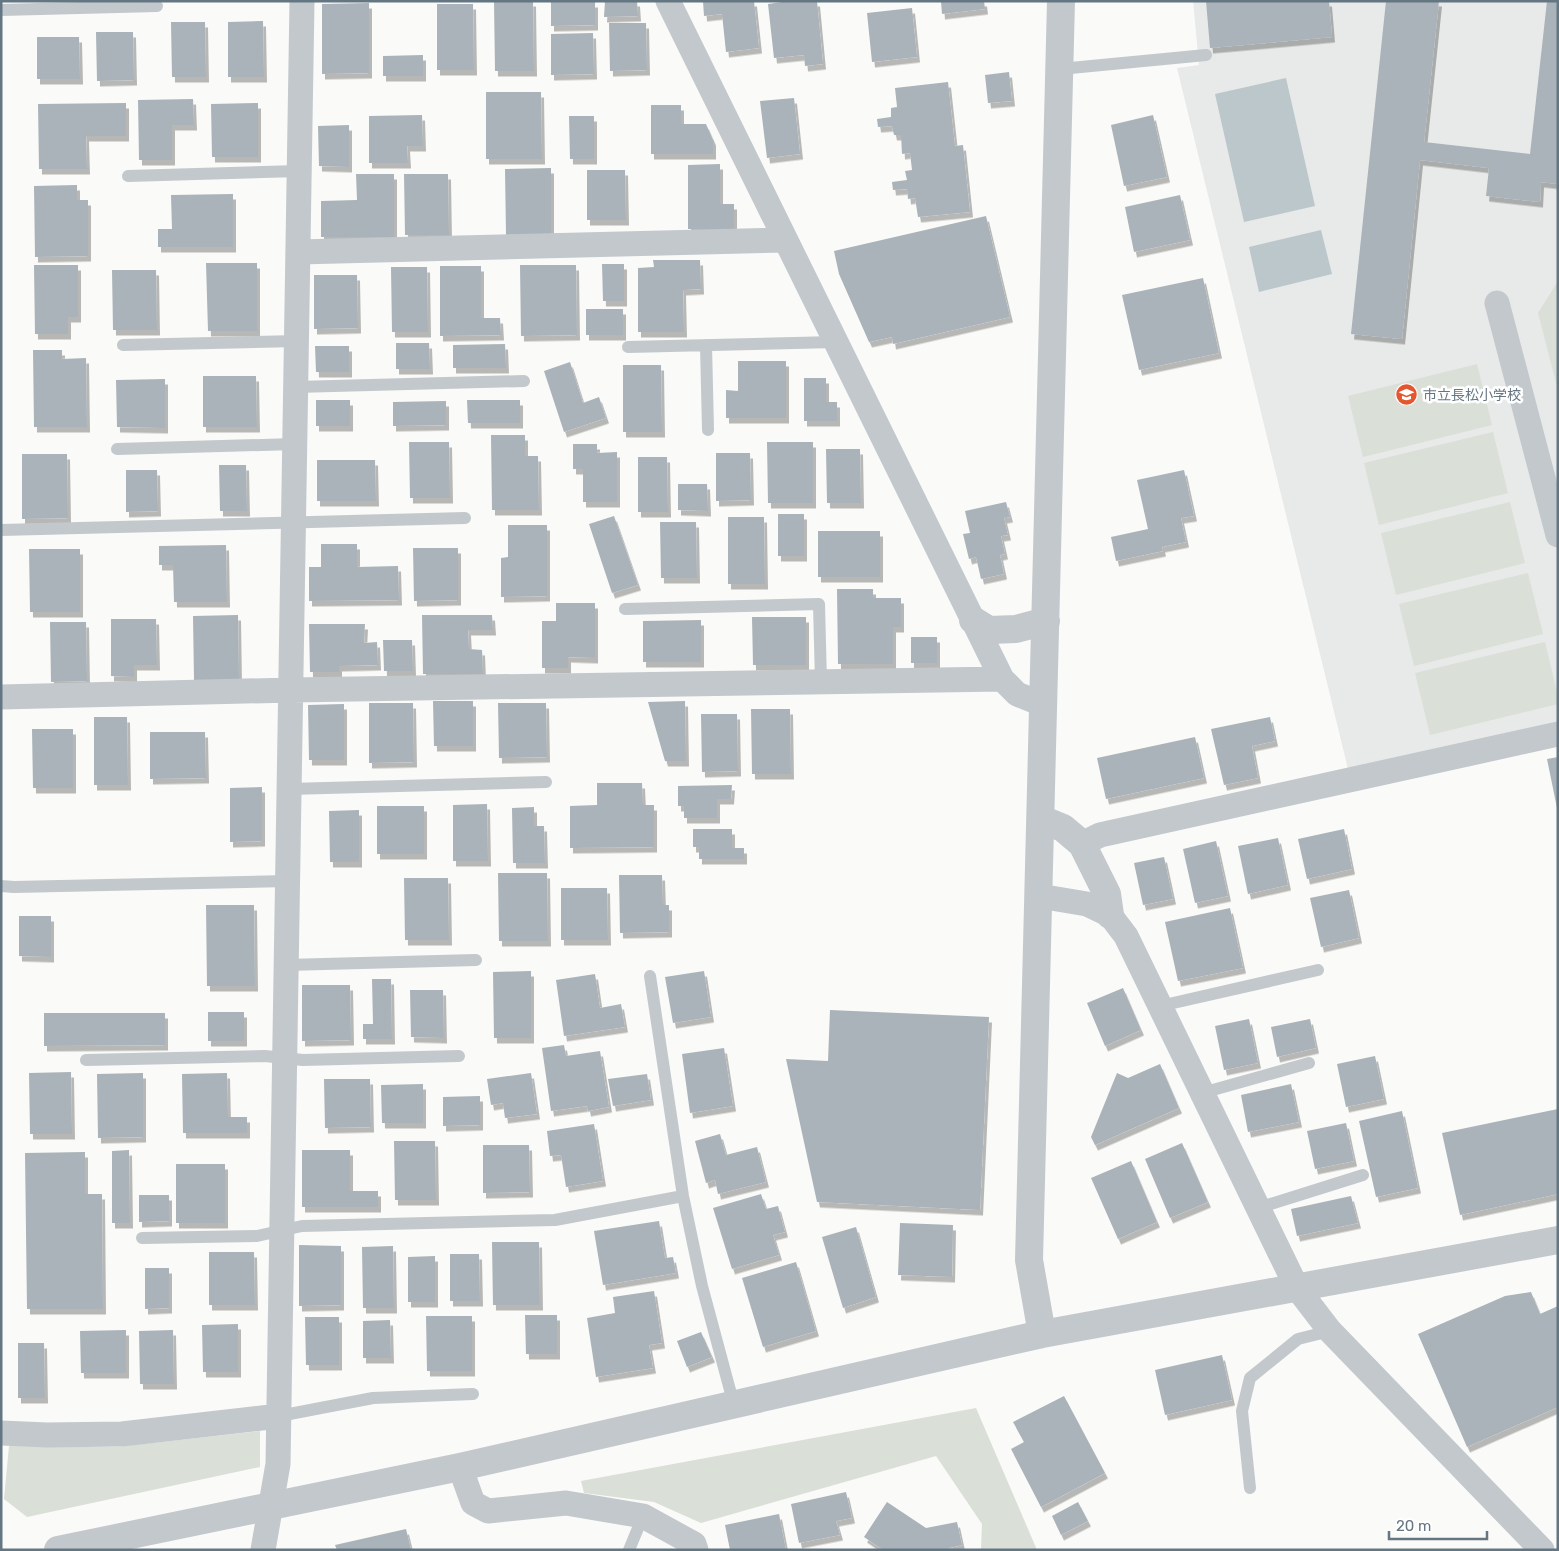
<svg xmlns="http://www.w3.org/2000/svg" width="1559" height="1551" font-family="Rubik,'Noto Sans JP',sans-serif">
	<style>
		.built { fill: #e8e9e9 }
		.green { fill: #dadfd7 }
		.water { fill: #bbc7cb }
		.building { fill: #aab3b9; filter: url(#shadow) }
		.lines { fill: none; stroke-linecap: round; stroke-linejoin: round }
		.service { stroke: #c3c8cc; stroke-width: 12 }
		.minor { stroke: #c3c8cc; stroke-width: 25 }
		.tertiary { stroke: #c3c8cc; stroke-width: 28 }
		.labels { text-anchor: middle; dominant-baseline: central; stroke-width: 5; stroke-linejoin: round; paint-order: stroke }
		.poi-label { font-size: 14px; fill: #657683; stroke: #fff; text-anchor: start }
	</style>
	<defs>
		<filter id="shadow"><feDropShadow dx="3" dy="5.5" stdDeviation="0" flood-color="#0004"/></filter>
	</defs>
	<rect width="100%" height="100%" fill="#fafaf8"/>
	<!-- built -->
	<path class="built" d="M1193,1h365v720l-209,52 -172,-705 22,-3z"/>
	<!-- green -->
	<path class="green" d="M1558,281v109l-20,-77z
		M1477,364l15,61 -129,32 -15,-61z
		M1493,432l15,61 -129,32 -15,-62z
		M1510,502l15,61 -129,32 -15,-62z
		M1528,573l15,61 -129,32 -15,-62z
		M1545,642l13,54v8l-128,31 -15,-62z
		M976,1408l61,142h-56l1,-26 -46,-68 -235,67 -47,-21 -70,-9 -3,-12z
		M260,1431v36l-233,50 -23,-18 5,-53 107,1z"/>
	<!-- water -->
	<path class="water" d="M1286,78l29,128 -71,16 -29,-128z
		M1321,230l11,44 -73,18 -10,-45z"/>
	<!-- building -->
	<path class="building" d="M494,1h39l1,70h-39z
		M605,1h32l1,15 -34,1z
		M703,1h51l5,47 -33,4 -4,-38 -18,2z
		M789,1h28l6,63 -18,2 -1,-11 -30,3 -6,-54z
		M941,1h43l1,8 -43,5z
		M1206,1h123l3,36 -122,11z
		M1386,1h53l-15,141 106,12 17,-153h11v183l-17,-2 -1,20 -54,-6 3,-28 -69,-8 -18,179 -51,-5z
		M551,2h44v23l-44,1z
		M369,3v70l-47,1v-70z
		M437,4h36l1,66h-37z
		M912,8l5,49 -45,5 -5,-49z
		M263,21l1,56h-36v-55z
		M171,22h34l1,55h-34z
		M609,23h37l1,47 -37,1z
		M96,32h37l1,48 -37,1z
		M593,33l1,41 -43,1v-41z
		M37,37h42l1,42h-43z
		M423,55v21h-40v-20z
		M1009,72l3,29 -24,2 -3,-28z
		M948,82l7,64 8,-1 7,67 -52,5 -3,-19 -7,1 -1,-10 -14,1 -1,-8 15,-2 -2,-9 7,-1 -2,-17 -8,1 -1,-19h-7l-2,-9 -14,1 -1,-8 14,-2v-9l6,-1 -2,-19z
		M486,92h55l1,67h-56z
		M794,98l6,56 -33,4 -7,-57z
		M193,99l1,26h-22v35h-33l-1,-60z
		M126,103v33h-40l1,33h-48l-1,-65z
		M258,103v54h-46l-1,-53z
		M651,105h30v19h25l7,16v14h-62z
		M422,115l1,31h-16l1,17h-39v-47z
		M1153,115l14,62 -43,9 -13,-61z
		M569,116h25v43h-24z
		M349,125v42l-30,-1 -1,-40z
		M720,164v40h14v25h-46v-64z
		M551,168v66l-45,1 -1,-66z
		M587,170h38l1,50h-39z
		M356,174h38v63h-73v-36l36,-1z
		M404,174h44l1,61h-44z
		M77,185v15h11v56l-53,1 -1,-71z
		M233,194v53h-75v-18h14l-1,-34z
		M1180,195l10,45 -56,12 -9,-45z
		M986,216l24,101 -117,27 -1,-7 -23,5 -30,-68 -5,-23z
		M653,260h47l1,29 -18,1 1,42h-46v-64l16,-1z
		M206,263h51v68h-49z
		M602,264h22v37h-21z
		M34,265h44v52h-10v17h-33z
		M520,265h56l1,70 -56,1z
		M440,266h41v52h19l1,17 -61,1z
		M391,267h36l1,65h-36z
		M112,270h44l1,60h-44z
		M314,275h43l1,53 -44,1z
		M1203,278l16,75 -80,17 -17,-75z
		M586,309h37v26h-37z
		M396,343h33l1,26h-34z
		M505,344l1,24h-53v-23z
		M315,346h34v26h-33z
		M33,350h29v9l24,-1 1,69h-53z
		M738,361h48v57h-60v-28l12,1z
		M570,362l13,41 16,-6 7,21 -42,14 -20,-61z
		M623,365h38l1,67h-39z
		M203,376h53l1,51h-54z
		M804,378h22v24h11v19h-33z
		M165,379v49l-48,-1 -1,-47z
		M316,400h34v26h-34z
		M467,400h53v23h-52z
		M446,401v24l-53,1v-24z
		M491,435h34v21h13l1,54h-47z
		M409,442h40l1,56h-40z
		M767,442h46v61h-45z
		M573,444h24v9l20,-1v50h-34v-33h-10z
		M826,449h34l1,54h-34z
		M716,453h34l1,47 -35,1z
		M22,454h45l1,64 -46,1z
		M638,457h29l1,55h-30z
		M317,460h58l1,41h-59z
		M219,465h27l1,46h-27z
		M126,470h31l1,41 -32,1z
		M1184,470l10,46 -13,2 5,24 -24,5 1,4 -47,10 -5,-24 37,-8 -11,-49z
		M678,484h29l1,27 -30,-1z
		M1006,502l4,15 -6,1 4,17 -7,1 4,18 -5,1 4,19 -23,5 -5,-22 -7,2 -6,-25 7,-1 -5,-22z
		M778,514h26v42h-26z
		M614,516l24,69 -26,8 -23,-69z
		M728,517h36l1,67h-37z
		M660,522h36l1,56h-36z
		M508,525h39v71l-46,1v-39l7,-1z
		M818,531h62v46h-62z
		M321,544h36v23l41,-1 1,34 -90,1v-34h12z
		M226,545l1,57h-53l-1,-37h-14v-19z
		M413,548h45v52l-44,1z
		M29,549h51v63h-50z
		M837,589h36v9h28v29h-8v37h-55z
		M556,603h39v55l-27,-1v11h-26v-47h14z
		M238,615l1,65h-45l-1,-64z
		M422,615h70l1,15h-25l1,19 13,1 1,24h-60z
		M752,617h54v48h-53z
		M111,619h45l1,46h-23v12l-23,-1z
		M701,620v42h-58v-41z
		M50,622h36l1,59 -36,1z
		M309,624h56l-1,19 13,-1 1,23 -39,1v6h-29z
		M911,637h26v26h-26z
		M383,640h29l1,31h-29z
		M433,701h40v45h-39z
		M685,701l1,60h-21l-17,-59z
		M369,703h44l1,59 -45,1z
		M498,703h48l1,54 -48,1z
		M344,704v56h-35l-1,-55z
		M751,709h39l1,65h-39z
		M701,714h36l1,57 -36,1z
		M94,717h33l1,68h-34z
		M1270,717l5,24 -23,5 6,32 -34,7 -13,-56z
		M32,729h41v59h-40z
		M150,732h55l1,46 -56,1z
		M1195,737l9,41 -98,21 -9,-41z
		M1558,757v51h-1l-10,-49z
		M597,783h45l1,22h11v42l-84,1v-42l27,-1z
		M732,785l-1,14h-14v19h-33v-12h-6v-20z
		M262,787v54l-32,1v-54z
		M487,804l1,57h-35v-56z
		M377,806h47v48h-47z
		M534,807v19h10l1,37h-32l-1,-55z
		M359,810v52h-29l-1,-51z
		M693,829h39v19h12v11h-45v-12h-6z
		M1344,829l8,40 -45,10 -9,-40z
		M1278,838l10,47 -40,9 -10,-48z
		M1216,841l12,55 -33,7 -12,-54z
		M1164,857l9,42 -30,6 -9,-42z
		M498,873h49l1,68h-49z
		M619,875h43l1,30h6v27l-49,1z
		M404,878h44l1,62h-44z
		M561,888h46l1,52h-47z
		M1349,890l10,48 -38,9 -11,-49z
		M206,905h48l1,81h-48z
		M1230,908l13,60 -65,13 -13,-59z
		M19,916h32v41l-32,-1z
		M531,971v67h-37l-1,-66z
		M704,971l7,46 -38,6 -8,-46z
		M595,974l5,34 21,-4 4,23 -61,9 -8,-56z
		M372,979h19l1,60h-29v-15h10z
		M302,985h48l1,55 -49,1z
		M1123,988l18,42 -36,16 -18,-43z
		M410,990h33l1,48 -33,-1z
		M830,1010l159,7 -9,193 -163,-8 -31,-143 42,2z
		M208,1012h36v29h-36z
		M44,1013h121v32l-121,1z
		M1249,1019l9,44 -34,7 -9,-44z
		M1310,1019l6,29 -39,9 -6,-30z
		M564,1045l2,11 34,-5 9,56 -21,4 -1,-5 -36,5 -9,-63z
		M724,1048l9,58 -43,7 -8,-59z
		M1375,1056l9,43 -38,8 -9,-43z
		M1160,1064l19,44 -84,37 -4,-8 26,-64 11,5z
		M71,1072l1,62h-42l-1,-61z
		M143,1073v64l-45,1 -1,-64z
		M227,1073l1,44h19v16h-64l-1,-59z
		M531,1073l6,41 -32,4 -2,-15 -12,2 -4,-26z
		M647,1074l4,26 -38,6 -5,-27z
		M324,1079h46l1,48 -46,1z
		M423,1084v39h-41l-1,-38z
		M1291,1084l8,38 -51,10 -7,-37z
		M480,1096v29l-37,1v-29z
		M1558,1109v85l-98,21 -18,-82z
		M1402,1111l16,77 -42,9 -17,-76z
		M1346,1123l8,38 -39,8 -8,-38z
		M594,1124l9,57 -37,6 -5,-32 -11,1 -3,-25z
		M720,1134l6,21 31,-8 9,35 -48,12 -3,-14 -9,3 -11,-42z
		M394,1141h41l1,59h-41z
		M1182,1143l26,59 -38,16 -25,-59z
		M483,1145h46l1,47 -47,1z
		M129,1150l1,73h-18v-72z
		M302,1150h48v41h28v16h-76z
		M85,1152v42h17l1,115h-76l-2,-156z
		M1131,1161l26,61 -39,17 -27,-61z
		M176,1164h49v59h-49z
		M761,1194l5,15 12,-3 7,26 -12,3 6,20 -47,14 -19,-61z
		M139,1195h30v26l-30,1z
		M1351,1196l7,27 -61,13 -6,-27z
		M659,1221l6,37 8,-1 3,16 -73,12 -9,-54z
		M900,1223l53,2 -1,52 -54,-2z
		M856,1227l20,70 -33,11 -21,-71z
		M492,1242h47l1,63h-47z
		M299,1245l42,1v59l-42,1z
		M393,1246l1,62h-31l-1,-61z
		M209,1252h45l1,53h-46z
		M450,1254h29l1,47h-30z
		M435,1256v46h-27v-45z
		M796,1262l20,69 -53,16 -21,-69z
		M145,1268h24v40l-24,1z
		M654,1291l8,52 -13,2 4,23 -57,9 -9,-59 28,-5 -2,-16z
		M1531,1292l9,22 18,-8v101l-91,40 -49,-113 87,-38z
		M525,1315h32v39h-31z
		M426,1316h46v55h-45z
		M305,1317h34v48h-33z
		M390,1320l1,38h-28v-37z
		M238,1324v48h-35l-1,-47z
		M126,1330v43h-45l-1,-42z
		M173,1330l1,54h-34l-1,-53z
		M701,1332l11,25 -25,10 -10,-26z
		M18,1343h26l1,55h-27z
		M1222,1355l10,45 -67,15 -10,-45z
		M1064,1396l41,77 -64,34 -30,-58 13,-7 -11,-20z
		M846,1492l6,26 -16,3 4,14 -41,8 -8,-39z
		M887,1502l39,26 31,-6 5,23 -13,3 1,2h-67l-19,-13z
		M1078,1502l10,19 -27,14 -9,-19z
		M779,1514l7,36h-56l-5,-25z
		M406,1529l5,21h-74l-2,-5z"/>
	<g class="lines">
		<!-- service -->
		<path class="service" d="M1,10l156,-4
			M1060,69l146,-14
			M128,176l171,-5
			M123,345l174,-4
			M706,345l2,85
			M628,347l208,-5
			M296,387l228,-6
			M117,449l178,-5
			M1,530l464,-12
			M625,609l194,-5 2,78
			M289,789l257,-7
			M1,886l13,1 274,-6
			M286,965l190,-5
			M650,976l33,220 19,90 32,119
			M1160,1006l158,-36
			M86,1060l179,-4 38,4 156,-4
			M1202,1093l107,-30
			M1258,1208l105,-33
			M142,1238l115,-2 45,-10 253,-6 128,-24
			M279,1416l94,-18 100,-4
			M1250,1488l-8,-77 8,-33 48,-39 32,-8
			M629,1550l14,-34"/>
		<!-- minor -->
		<path class="minor" d="M668,1l334,678 15,15 27,11
			M298,252l487,-12
			M1497,303l61,232
			M1,697l290,-7 711,-11
			M1082,844l18,-9 458,-101
			M1039,896l48,8 23,11 16,21 171,352 33,43 212,219
			M1,1433l46,2 75,-1 157,-18
			M460,1467l13,36 15,8 78,-8 77,13 51,28 2,6
			M263,1550l15,-86 24,-1463"/>
		<!-- tertiary -->
		<path class="tertiary" d="M973,620l16,10 27,-1 30,-8
			M1041,819l22,9 19,16 25,50 3,21
			M1042,1334l-13,-74 32,-1259
			M58,1550l402,-83 582,-133 516,-94"/>
	</g>
	<!-- icons -->
	<defs>
		<symbol id="school-disc" viewBox="-11 -11 22 22"><circle r="9.5" fill="#e4572e" stroke="#fff"/><path d="M0-5L7-2L0 1L-7-2ZM-4 1L0 2.5L4 1V4Q0 6-4 4Z" fill="#fff"/></symbol>
	</defs>
	<g fill-rule="evenodd">
		<use href="#school-disc" x="1394" y="382" width="25" height="25"/>
	</g>
	<g class="labels">
		<!-- poi labels -->
		<g class="poi-label">
			<text x="1423" y="395">市立長松小学校</text>
		</g>
	</g>
	<!-- border -->
	<rect width="1559" height="1551" fill="none" stroke="#657683" stroke-width="5"/>
	<!-- scale -->
	<path d="M1389 1531v8h98v-8" fill="none" stroke="#657683" stroke-width="2.5"/>
	<text x="1396" y="1531" font-size="15" fill="#657683" stroke="#ffffff" stroke-width="4" paint-order="stroke">20 m</text>
</svg>
